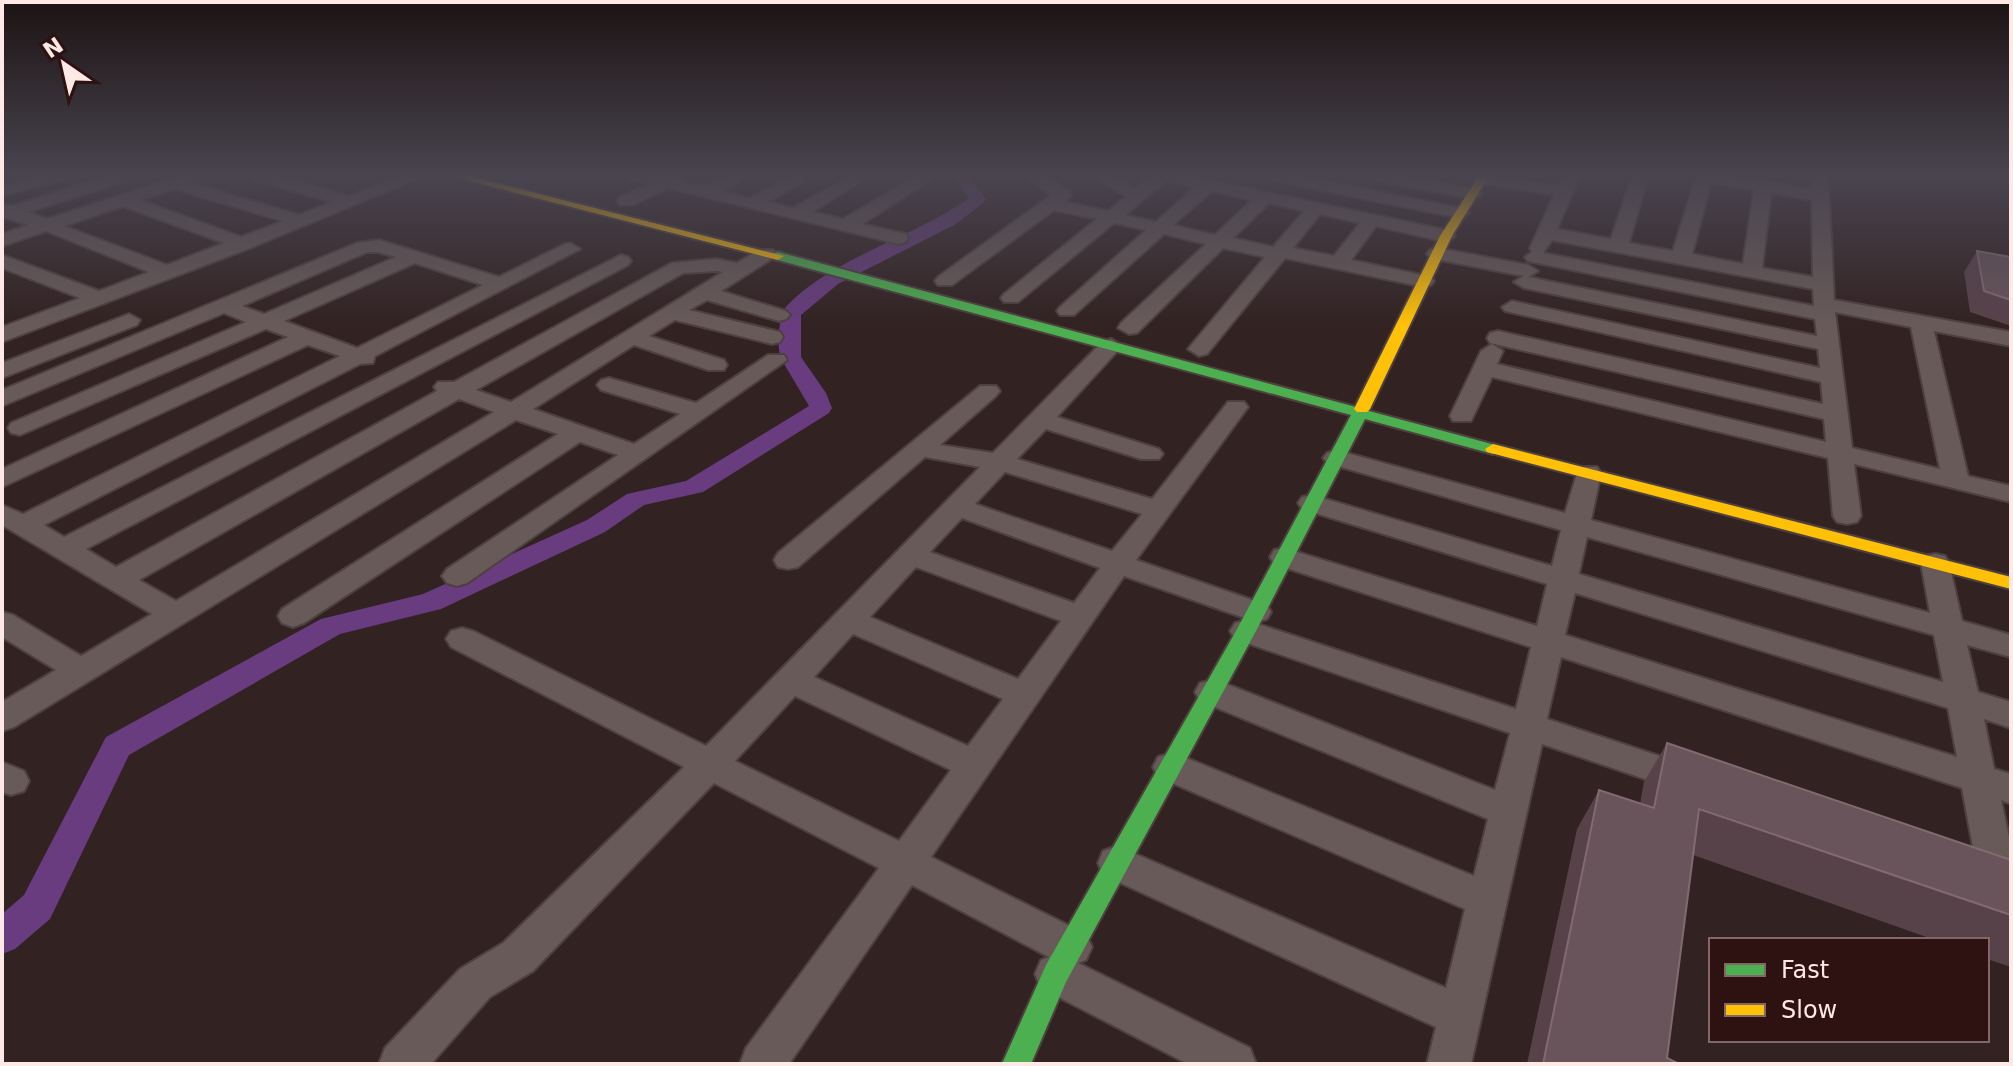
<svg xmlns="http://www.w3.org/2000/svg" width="2013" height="1066" font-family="'DejaVu Sans',sans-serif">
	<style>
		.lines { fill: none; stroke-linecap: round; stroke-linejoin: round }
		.canal { fill: #683c7e; fill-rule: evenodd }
		.street-casing { stroke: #4f4040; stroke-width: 4 }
		.fast-casing { stroke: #4f4040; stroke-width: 4 }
		.slow-casing { stroke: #4f4040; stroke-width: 4 }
		.street { fill: #685a59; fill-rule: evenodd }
		.fast { fill: #4caf50; fill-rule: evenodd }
		.slow { fill: #ffc107; fill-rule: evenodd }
		.wall { fill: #58424a }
		.building { fill: #69545b; stroke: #816b71; stroke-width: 2 }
	</style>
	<rect width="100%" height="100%" fill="#322222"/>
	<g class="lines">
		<!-- canal -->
		<path class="canal" d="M952,176h16l18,23 -2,3 -28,22 -118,60 -37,31v42l25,36 6,15 -3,5 -126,79 -59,13 -39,27 -164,77 -101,25 -211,121 -79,164 -35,30 -13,5v-40l22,-19 82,-158 215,-118 102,-25 164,-74 40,-26 59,-13 123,-75 -29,-49 -2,-16 3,-28c41,-52 133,-75 188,-115z"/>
		<defs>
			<path id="street" d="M37,176h26l-2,4 -59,16v-10z
				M107,176h25l-2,4 -102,32 19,7 133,-43h24l-12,7 107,32 33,-13 -77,-22 -2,-4h26l70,20 52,-20h23l-174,72 -248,94v-15l78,-29 -78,-30v-13l97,36 50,-19 -103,-41 -44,15v-12l27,-9 -27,-8v-14l10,3zM175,189l108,32 -42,16 -101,-37zM123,206l101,37 -57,22 -103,-39z
				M629,176h47c22,20 31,4 53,0 6,-1 14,0 20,0l-26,15 27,7 42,-22h21l-44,26 24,6 57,-32h20l-58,36 31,7 74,-43h20l-75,48 44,10 2,4 -2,4 -7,2 -231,-56 -36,17h-12l-3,-4 3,-4 29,-13 -18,-4z
				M1025,176h19l25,15 3,4 -7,7 43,9 18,-14 -33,-21h20l23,12 16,-12h37l257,54 9,6 -9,6 -70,-16 -25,34 80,17 3,4 -3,4 -7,2 -139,-29 -78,96 -8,2 -11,-7 77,-92 -42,-9 -86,85 -8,1 -11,-6 3,-5 85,-79 -42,-10 -90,81h-14l-3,-4 3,-4 86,-77 -32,-7 -96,79h-14l-3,-4 3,-4 93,-75 -43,-9 -102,75h-14l-3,-4 3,-4 113,-82zM1166,181l29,6 -39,35 -31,-7zM1212,191l40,9 -37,35 -42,-10zM1269,203l35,8 -31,36 -40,-9zM1320,214l40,9 -26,33 -41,-8z
				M1267,176h33l160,32 9,5 -9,5 -185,-37z
				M1372,176h34l67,13 9,5 -9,5 -93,-18z
				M1477,176l82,10 5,-10h16l-23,53 54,10 21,-63h16l-19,67 44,8 22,-71 -3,-4h38l82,13v-13h16l6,124 177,32v14l-77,-15 34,145 43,10v16l-157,-38 7,52 -4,6 -10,2 -10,-2 -4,-6 -5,-58 -336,-81 -21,44h-18l-3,-5 31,-65 11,-7 11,7 -6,13 329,78 -2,-23 -334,-76 -3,-5 3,-5 8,-2 325,73 -2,-22 -316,-71 -3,-4 10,-6 308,67 -2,-19 -294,-61 -10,-6 10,-6 -94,-18 -3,-4 3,-4 7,-2 91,17 10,6 -10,6 289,59 -2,-17 -287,-58 -3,-4 7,-5 -2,-4 24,-53 -77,-12zM1711,183l43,7 -11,74 -51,-10zM1771,193l41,7 1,77 -51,-9zM1552,240l261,49 1,17 -271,-53zM1835,312l76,15 29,142 -88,-21z
				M379,240l120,37 64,-32 7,-2 10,6 -205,107 -2,7 -13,1 -316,161 20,12 557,-282 7,2 3,4 -3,4 -542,284 30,18 321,-176 -3,-4 4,-5h16l218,-119 44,-4 21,4 22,-13h14l3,4 -3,4 -52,33 65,20 4,4 -4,4 -7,2 -72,-21 -18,10 91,22 3,5 -3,5 -8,2 -97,-24 -26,16 75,24 3,5 -3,5h-16l-74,-25 -101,64 101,35 46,-30 -79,-24 -4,-5 4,-5 8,-2 87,25 72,-48h16l3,5 -320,223 -10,3 -10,-3 -5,-7 5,-7 171,-114 -38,-13 -276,181 -11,4 -11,-4 -4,-7 4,-7 276,-175 -42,-14 -502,307 -12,4v-29l54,-32 -54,-33v-25l11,3 68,41 71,-42 -150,-89v-20l21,9 317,-158 -32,-11 -306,142v-18l286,-132 -22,-8 -246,106 -9,-2 -3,-5 3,-5 235,-101 -22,-9 -222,93v-16l355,-147zM367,252h11l18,5 -132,57 -22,-8zM415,263l68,22 -126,63 -73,-27zM716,271l7,1 -212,130 -35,-12 207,-117zM459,399l35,13 -318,189 -37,-21z
				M129,314l11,6 -3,5 -135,53v-15z
				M1111,339l11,7 -65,71 102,32 4,5 -4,5h-18l-95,-30 -29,30 135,40 76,-97h16l4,5 -112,153 131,45 4,7 -4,7 -11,3 -132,-46 -193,281 155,77 6,13 -6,13 -8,3 172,85 6,16h-68l-147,-76 -6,-14 6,-14 8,-3 -137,-72 -123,179h-49l6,-16 133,-180 -165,-85 -181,188 -43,26 -59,67h-52l6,-16 75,-79 43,-26 181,-176 -233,-120 -5,-8 5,-8 11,-3 11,3 233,115 274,-279 -55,-10 -127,110 -10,2 -10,-2 -4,-7 4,-7 202,-167h16l4,5 -4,5 -56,49 53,8 110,-112zM1005,472l137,42 -30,37 -137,-47zM962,518l138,50 -26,35 -144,-51zM916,567l145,54 -43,58 -148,-62zM853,634l150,65 -35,47 -154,-69zM795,696l156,74 -52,71 -164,-80z
				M1336,450l229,63 14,-46h18l4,6 -10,47 339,93 -9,-50 4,-7 10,-2 10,2 4,7 13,58 49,14v22l-44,-12 11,47 33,10v26l-27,-9 10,50 17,5v30l-10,-4 10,46v52l-11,4 -14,-5 -6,-12 -18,-97 -401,-131 -14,62 155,51 5,10 -5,10 -13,4 -147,-50 -71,320h-44l9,-37 -333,-152 -5,-12 5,-12 14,-5 329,142 19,-79 -307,-132 -5,-10 5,-10 13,-4 13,4 290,119 14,-57 -288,-118 -5,-9 5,-9 12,-3 12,3 271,107 15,-57 -275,-94 -5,-8 5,-8 11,-3 270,89 15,-62 -257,-83 -4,-7 4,-7 10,-2 253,78 10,-42 -245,-75 -4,-6 4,-6 10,-2 240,71 9,-36 -234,-67 -4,-5 4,-5zM1587,537l347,98 9,47 -364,-108zM1575,593l373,115 9,49 -392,-122z
				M2,762l22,9 5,10 -5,10 -13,4 -9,-3z"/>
			<path id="fast" d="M778,252l578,155 11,-1 2,5 130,35 2,3 -8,5 -128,-35 -109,212 -190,351 -35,82h-29l44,-99 190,-334 115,-216 -577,-156v-6z"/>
			<path id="slow" d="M451,176h18l315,80 -6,4z
				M1479,176h10l-37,60 -82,173 -3,3h-10l-3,-3 86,-173z
				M1493,444l518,133v12l-524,-137 -2,-3z"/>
		</defs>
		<!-- street casing -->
		<use href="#street" class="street-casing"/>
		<!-- fast casing -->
		<use href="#fast" class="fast-casing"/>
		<!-- slow casing -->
		<use href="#slow" class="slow-casing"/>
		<!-- street -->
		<use href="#street" class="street"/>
		<!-- fast -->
		<use href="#fast" class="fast"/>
		<!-- slow -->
		<use href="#slow" class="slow"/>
	</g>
	<!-- wall -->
	<path class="wall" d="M1977,251l34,6v69l-41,-14 -6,-40z
		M1667,743l344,117v107l-24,-8v-19h-52l-242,-85 -26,203 12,6h-152l50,-235 22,-39 41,14 4,-22z"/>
	<!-- building -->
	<path class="building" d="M1977,251l34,6v43l-27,-9z
		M1667,743l344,117v55l-312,-106 -32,249 12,6h-136l56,-274 55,18z"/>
	<!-- sky -->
	<linearGradient id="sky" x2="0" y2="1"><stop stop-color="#1c1313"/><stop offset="0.54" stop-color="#49444f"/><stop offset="1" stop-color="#49444f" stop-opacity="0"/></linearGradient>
	<rect width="2013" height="325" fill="url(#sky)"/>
	<!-- border -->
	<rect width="2013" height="1066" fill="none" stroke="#fee9e7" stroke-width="8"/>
	<!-- legend -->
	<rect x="1709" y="938" width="280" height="104" fill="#2e1111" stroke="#816767" stroke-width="2"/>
	<rect x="1725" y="964" width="40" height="12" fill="#4caf50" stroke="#816767" stroke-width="2"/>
	<text x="1781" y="978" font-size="24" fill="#fee9e7">Fast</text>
	<rect x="1725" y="1004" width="40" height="12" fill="#ffc107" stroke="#816767" stroke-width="2"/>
	<text x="1781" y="1018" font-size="24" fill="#fee9e7">Slow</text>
	<!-- north arrow -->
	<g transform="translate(64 64) rotate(326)" stroke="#2e1111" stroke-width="6" paint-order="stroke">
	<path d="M0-6L14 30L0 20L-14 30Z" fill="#fee9e7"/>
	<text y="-12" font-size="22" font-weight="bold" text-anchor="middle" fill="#fee9e7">N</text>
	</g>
</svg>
